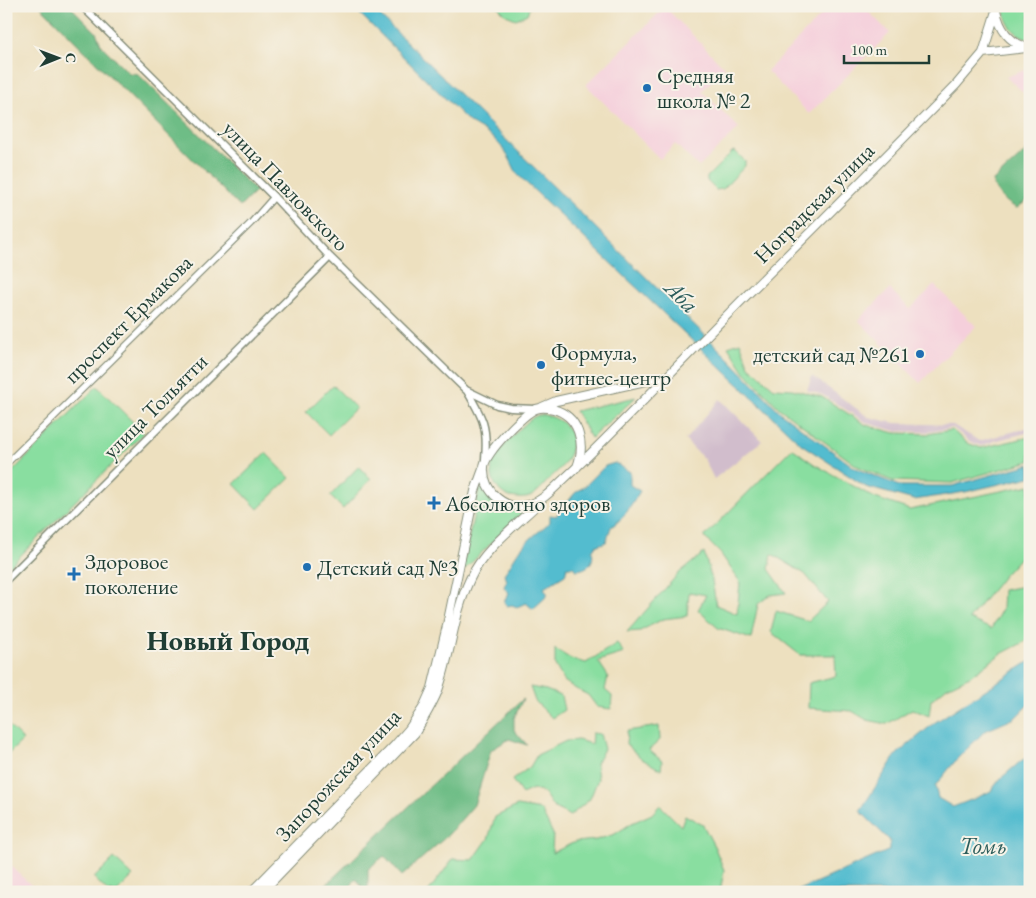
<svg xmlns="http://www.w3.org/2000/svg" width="1036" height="898" font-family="'EB Garamond',serif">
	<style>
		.built { fill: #f5cfdb }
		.industrial { fill: #d1bdcc }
		.green { fill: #89dea0; stroke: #548e6a }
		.forest { fill: #6ebd86; stroke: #467d5d }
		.water { fill: #52bccf; stroke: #387c82 }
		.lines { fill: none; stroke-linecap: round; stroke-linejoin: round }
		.tertiary-casing { stroke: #868e7a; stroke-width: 8 }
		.secondary-casing { stroke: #868e7a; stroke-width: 9 }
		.primary-casing { stroke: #868e7a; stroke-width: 10 }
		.tertiary { stroke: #fff; stroke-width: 5.5 }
		.secondary { stroke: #fff; stroke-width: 6 }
		.primary { stroke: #fff; stroke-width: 8 }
		.poi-dot { fill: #1f6fb2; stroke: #f7f3e8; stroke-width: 2 }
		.labels { text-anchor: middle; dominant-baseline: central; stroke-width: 4; stroke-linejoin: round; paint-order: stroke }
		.poi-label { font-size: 22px; fill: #1f3d34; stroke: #f7f3e8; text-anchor: start }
		.street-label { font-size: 22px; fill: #1f3d34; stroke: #f7f3e8 }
		.water-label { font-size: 24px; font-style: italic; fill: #2c5d5b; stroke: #f7f3e8 }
		.district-label { font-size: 28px; font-weight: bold; fill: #1f3d34; stroke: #f7f3e8 }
	</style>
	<rect width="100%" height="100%" fill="#f7f3e8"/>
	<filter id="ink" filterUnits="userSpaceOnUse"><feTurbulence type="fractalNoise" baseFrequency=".02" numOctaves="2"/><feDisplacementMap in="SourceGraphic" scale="10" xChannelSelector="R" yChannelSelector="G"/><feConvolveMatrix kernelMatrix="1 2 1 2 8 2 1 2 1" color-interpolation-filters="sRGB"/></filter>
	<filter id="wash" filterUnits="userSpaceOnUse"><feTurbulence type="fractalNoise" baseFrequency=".0096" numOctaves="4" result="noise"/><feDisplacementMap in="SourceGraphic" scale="20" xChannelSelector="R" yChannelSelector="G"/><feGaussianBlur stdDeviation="1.12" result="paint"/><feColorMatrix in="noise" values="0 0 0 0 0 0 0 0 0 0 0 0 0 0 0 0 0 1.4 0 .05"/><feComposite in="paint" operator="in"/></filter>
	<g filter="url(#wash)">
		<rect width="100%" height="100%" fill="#ede0bf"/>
		<!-- built -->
		<path class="built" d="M830,6h33l27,27 -81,81 -42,-43z
			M665,7l60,61 -23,23 37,37 -40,39 -24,-23 -15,15 -74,-74z
			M1030,68v30l-24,-21z
			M934,285l42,41 -56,57 -62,-63 32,-31 20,20z
			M6,861l31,30v1h-31z"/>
		<!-- industrial -->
		<path class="industrial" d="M812,376l56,41 27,6 58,2 26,16 51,-14v5l-36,9 -13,5 -12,-5 -16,-13 -25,4 -32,-1 -29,-8 -44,-28 -16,-5z
			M720,399l42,42 -48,38 -10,-20 -19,-19z"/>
		<!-- green -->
		<path class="green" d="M497,6h33l-3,8 -11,5 -10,-4z
			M1004,6h26v33c-17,-4 -25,-16 -26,-33z
			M733,151l3,1 9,9v5l-22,23 -7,1 -9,-9v-4z
			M740,342l9,24 25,22 18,1 30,8 44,28 29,8 33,1 24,-4 15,13 14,5 49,-11v24l-78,22 -60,-2 -35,-15 -78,-58 -34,-36 -17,-26z
			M333,385l23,23 -27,27 -23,-23z
			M97,386l47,47 -138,137v-92z
			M636,397l-45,41 -16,-27z
			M544,415c23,4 36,22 23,44 -4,8 -12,14 -18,20 -5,6 -12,15 -20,18 -5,2 -13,1 -19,0 -15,-5 -23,-24 -16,-38 5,-9 27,-33 36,-39 4,-4 8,-5 14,-5z
			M792,448l22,16 61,34 35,12 120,-25v62l-26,28 -35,44 22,10 11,-20 1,-19 27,-5v54l-29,15 -31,22 -23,11 -16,13 -2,16 -17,-7 -25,15 -20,-4 -15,-9 -44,-3 1,-25 27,-7 -1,-21h-35l-29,-23 5,-21 32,10 20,-19 -23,-28 -33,-20 -3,15 17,24 -16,2 -12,9 -7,35 -33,-11 -20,-18 8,-15 -17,-3 -2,24 -24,3 -23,12 -13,1 52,-59 25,-20 8,27 4,25 21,9 3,-32 -19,-28 -17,-17z
			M266,453l24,25 -32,31 -24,-25z
			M359,466l12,13 -28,30 -13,-13z
			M481,488c6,2 7,7 11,11 8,9 20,13 32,12l-63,62 18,-82z
			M617,643l7,10 -26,8 10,15 -3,14 7,6 -1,13 -14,-2 -9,-12 -12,-6 -12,-8 -9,-16v-16l16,10 15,4z
			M530,687l16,3 15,6 3,14 -12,8 -17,-17z
			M6,723l17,17 -17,16z
			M659,726l1,14 -11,10 13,11 -1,9 -19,-11 -16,-15 1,-13z
			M592,733l8,1 4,15 -8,14 2,16 -8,20 -20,17 -17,-9 -9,-14 -11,-4 -11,5 -10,-14 18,-13 7,-12 29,-14 12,-1 13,4z
			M660,805l21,21 4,-11 18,10 12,23 9,22 -4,22h-292l25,-33 20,1 15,-21 7,-22 22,-11 24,4 12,24 -1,19 23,-11 21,-2 19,-6 17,-11 20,-9z
			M114,858l19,18 -16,16h-9l-14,-14z"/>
		<!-- forest -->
		<path class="forest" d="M40,6h30l26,26 5,13 28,28 9,1 118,117 -16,16z
			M1030,148v50l-13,10c-9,-4 -24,-16 -24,-27z
			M523,699l-9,19v12l13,15 -18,-6 -18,11 -17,55 -26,30 -46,41 -18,-20 -16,13v23h-3l-9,-14 -9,14h-29z"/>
		<!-- water -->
		<path class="water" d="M352,6h18l354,348 58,60 73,54 44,18h53l78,-22v13l-65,15 -51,8 -48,-13 -65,-43 -284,-270c-12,-27 -21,-37 -47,-51z
			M615,463l15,9v13l10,6c-8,13 -15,27 -29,36l-5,15 -11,4 -3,5c3,11 -4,18 -15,19l-4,-3h-6l-2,8 -21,13 4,7 -15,14 -7,-6 -9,4 -5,-2 -5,1 -3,-4 5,-9 -5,-6 3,-7 -3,-6c7,-9 11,-19 18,-27 8,-9 19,-17 28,-25v-7l6,1 19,-23 10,-7 20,-20z
			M1030,661v42l-15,15 -30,13 -28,28 -22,27 3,12 15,9 23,-9 15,-7 9,-12 21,-18 9,-5v136h-236l96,-42v-9l-30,-30 36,-56 38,-32z"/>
	</g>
	<g filter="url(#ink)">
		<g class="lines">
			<defs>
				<path id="tertiary" d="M6,464l245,-241 23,-26"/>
				<path id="secondary" d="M82,6l192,191 56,60 136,133 31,15 14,3 24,1
					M467,391c16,27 21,36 18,68
					M6,580l324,-323"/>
				<path id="primary" d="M996,11c4,19 14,33 34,37
					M983,53l43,-5
					M542,407l14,-6 112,-25
					M577,467c9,-24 2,-51 -24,-58 -4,-1 -12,-2 -17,0 -12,4 -52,45 -52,58 -2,25 23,46 47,37 13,-4 23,-16 33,-25 22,-20 42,-41 63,-62 42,-42 82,-84 124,-126 69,-68 137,-137 205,-206l27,-32 13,-42
					M251,892l144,-147 14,-16 14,-21 9,-20 14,-58 29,-139 8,-22
					M262,892l153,-159c8,-13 16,-26 22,-40 14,-37 16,-78 33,-114 13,-29 46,-54 69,-76"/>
			</defs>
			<!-- tertiary casing -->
			<use href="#tertiary" class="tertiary-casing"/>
			<!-- secondary casing -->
			<use href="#secondary" class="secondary-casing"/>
			<!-- primary casing -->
			<use href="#primary" class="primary-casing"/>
			<!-- tertiary -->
			<use href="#tertiary" class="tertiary"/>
			<!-- secondary -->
			<use href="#secondary" class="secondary"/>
			<!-- primary -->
			<use href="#primary" class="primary"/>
		</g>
	</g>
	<!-- markers -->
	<g class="poi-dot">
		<circle cx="647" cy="88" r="5"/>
		<circle cx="920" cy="354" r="5"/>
		<circle cx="541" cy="365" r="5"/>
		<path d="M431.5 495.5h5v5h5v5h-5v5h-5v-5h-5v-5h5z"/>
		<circle cx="307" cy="567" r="5"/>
		<path d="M71.5 566.5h5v5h5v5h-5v5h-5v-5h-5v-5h5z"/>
	</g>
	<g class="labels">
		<!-- poi labels -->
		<g class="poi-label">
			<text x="657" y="75">Средняя<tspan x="657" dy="25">школа № 2</tspan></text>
			<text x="551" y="352">Формула,<tspan x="551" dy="25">фитнес-центр</tspan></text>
			<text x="910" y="354" text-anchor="end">детский сад №261</text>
			<text x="445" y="503">Абсолютно здоров</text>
			<text x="85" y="561">Здоровое<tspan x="85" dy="25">поколение</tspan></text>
			<text x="317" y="567">Детский сад №3</text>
		</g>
		<!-- street labels -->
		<g class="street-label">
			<text transform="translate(286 186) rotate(46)">улица Павловского</text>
			<text transform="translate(814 203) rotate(-45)">Ноградская улица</text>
			<text transform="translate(128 319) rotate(-45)">проспект Ермакова</text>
			<text transform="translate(155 406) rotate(-45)">улица Тольятти</text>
			<text transform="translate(338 775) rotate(-47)">Запорожская улица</text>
		</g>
		<!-- water labels -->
		<g class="water-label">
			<text transform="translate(682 296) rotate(45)">Аба</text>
			<text x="983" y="845">Томь</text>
		</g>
		<!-- district labels -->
		<g class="district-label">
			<text x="228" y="640">Новый Город</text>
		</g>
	</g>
	<!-- margin -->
	<rect width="1036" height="898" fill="none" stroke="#f7f3e8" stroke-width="25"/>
	<!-- north arrow -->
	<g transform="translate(58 58) rotate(89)" stroke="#f7f3e8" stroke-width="4" paint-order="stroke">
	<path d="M0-4L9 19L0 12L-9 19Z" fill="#1f3d34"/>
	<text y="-8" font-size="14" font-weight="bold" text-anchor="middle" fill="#1f3d34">С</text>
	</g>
	<!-- scale -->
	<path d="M844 55v8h85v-8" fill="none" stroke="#1f3d34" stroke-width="2.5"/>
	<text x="851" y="55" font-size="15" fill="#1f3d34" stroke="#f7f3e8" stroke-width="4" paint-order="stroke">100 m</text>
</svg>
